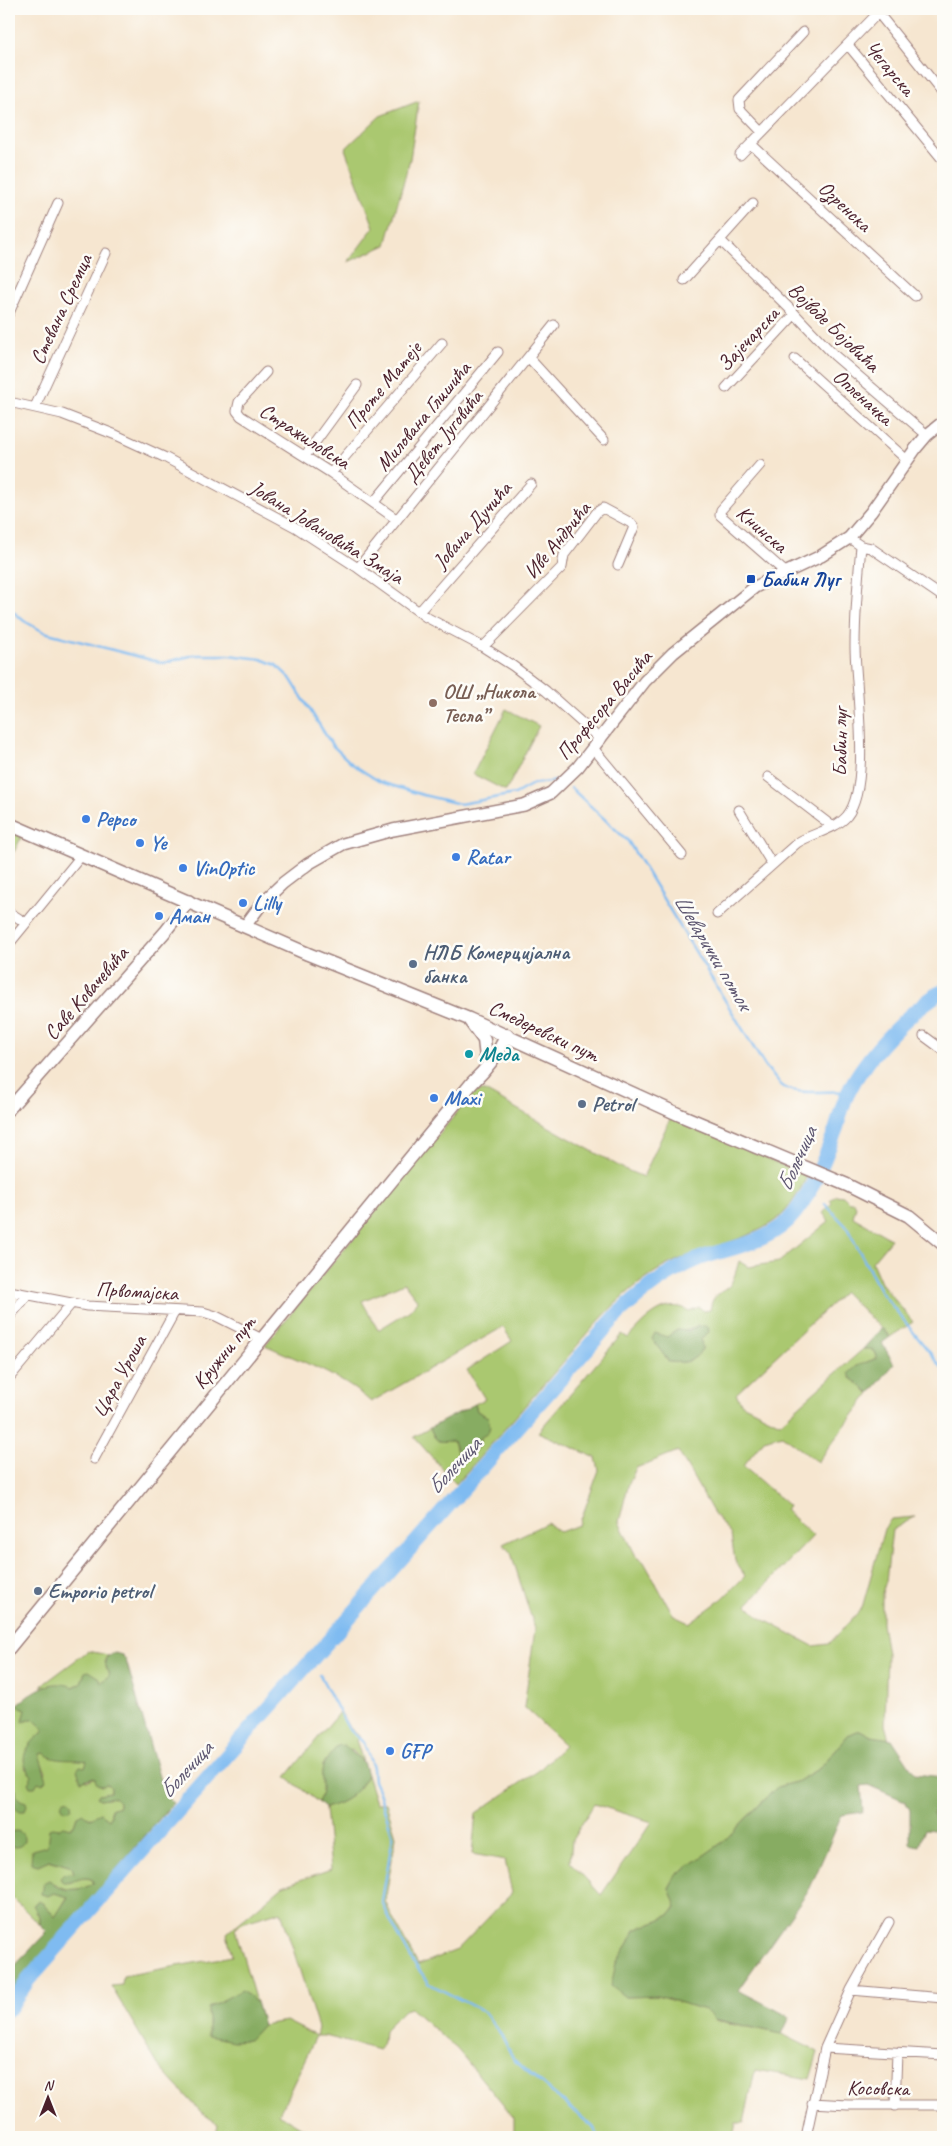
<svg xmlns="http://www.w3.org/2000/svg" width="952" height="2146" font-family="Caveat,sans-serif">
	<style>
		.green { fill: #aac86f; stroke: #7a744d; fill-rule: evenodd }
		.forest { fill: #87ac62; stroke: #686646 }
		.lines { fill: none; stroke-linecap: round; stroke-linejoin: round }
		.stream { stroke: #7fbbf1; stroke-width: 2.5 }
		.river { stroke: #7fbbf1; stroke-width: 15 }
		.minor-casing { stroke: #a0827e; stroke-width: 11 }
		.tertiary-casing { stroke: #a0827e; stroke-width: 14 }
		.secondary-casing { stroke: #a0827e; stroke-width: 15 }
		.minor { stroke: #fff; stroke-width: 9 }
		.tertiary { stroke: #fff; stroke-width: 11 }
		.secondary { stroke: #fff; stroke-width: 12 }
		.transit-dot { fill: #1a4fb4; stroke: #fdfcf7; stroke-width: 2 }
		.education-dot { fill: #8d6e63; stroke: #fdfcf7; stroke-width: 2 }
		.shop-dot { fill: #3f7fe0; stroke: #fdfcf7; stroke-width: 2 }
		.service-dot { fill: #5c6f8a; stroke: #fdfcf7; stroke-width: 2 }
		.culture-dot { fill: #0f9aa8; stroke: #fdfcf7; stroke-width: 2 }
		.labels { text-anchor: middle; dominant-baseline: central; stroke-width: 5; stroke-linejoin: round; paint-order: stroke }
		.street-label { font-size: 21px; fill: #4a1f2b; stroke: #fdfcf7 }
		.transit-label { font-size: 21px; font-weight: bold; fill: #164399; stroke: #fdfcf7; text-anchor: start }
		.education-label { font-size: 21px; font-weight: bold; fill: #785e54; stroke: #fdfcf7; text-anchor: start }
		.shop-label { font-size: 21px; font-weight: bold; fill: #366cbe; stroke: #fdfcf7; text-anchor: start }
		.service-label { font-size: 21px; font-weight: bold; fill: #4e5e75; stroke: #fdfcf7; text-anchor: start }
		.culture-label { font-size: 21px; font-weight: bold; fill: #0d838f; stroke: #fdfcf7; text-anchor: start }
		.water-label { font-size: 22px; font-style: italic; fill: #5d5670; stroke: #fdfcf7 }
	</style>
	<rect width="100%" height="100%" fill="#fdfcf7"/>
	<filter id="ink" filterUnits="userSpaceOnUse"><feTurbulence type="fractalNoise" baseFrequency=".02" numOctaves="2"/><feDisplacementMap in="SourceGraphic" scale="10" xChannelSelector="R" yChannelSelector="G"/><feConvolveMatrix kernelMatrix="1 2 1 2 8 2 1 2 1" color-interpolation-filters="sRGB"/></filter>
	<filter id="wash" filterUnits="userSpaceOnUse"><feTurbulence type="fractalNoise" baseFrequency=".0096" numOctaves="4" result="noise"/><feDisplacementMap in="SourceGraphic" scale="20" xChannelSelector="R" yChannelSelector="G"/><feGaussianBlur stdDeviation="1.12" result="paint"/><feColorMatrix in="noise" values="0 0 0 0 0 0 0 0 0 0 0 0 0 0 0 0 0 1.4 0 .05"/><feComposite in="paint" operator="in"/></filter>
	<g filter="url(#wash)">
		<rect width="100%" height="100%" fill="#f6e6d0"/>
		<!-- green -->
		<path class="green" d="M419,101l-9,58 -24,86 -38,17 26,-35 -29,-78 35,-33z
			M506,709l33,17 -33,65 -33,-17z
			M9,830l13,6 -8,16 -5,-3z
			M479,1091h6l139,78 19,8 28,-60 136,59c-6,13 -14,27 -24,38 -27,26 -80,33 -114,50 -45,23 -78,66 -110,103 -34,39 -68,78 -103,117l-42,-47 16,-9c7,15 7,14 23,13l2,8 22,-38 -2,-7 10,-5 -18,-29 45,-29 -9,-14 -132,75c-30,-27 -71,-41 -106,-57l208,-252zM404,1283l14,18 -9,10 -31,19 -16,-29z
			M836,1195l7,1 6,6h5l2,4 -3,11 38,22 -19,23 9,21 32,39 -23,15 -46,-45 -108,102 6,10 38,19 83,-74 7,-1 6,5 1,5 -20,8 8,24 5,3 -53,69 -35,-27 -18,5 -21,26 45,39 -3,5 28,26 -66,69 12,12 54,29 16,-2 33,-36 22,-79 7,-10 24,-2 -23,13 -6,51 -4,12v31l5,29 -2,72 4,14 -18,-3 -11,-6 -12,5 -28,33 -24,14 -19,5 -54,55 -47,33 -7,13 7,18 -6,9 -35,15 -6,13 -13,20 9,34 32,-1 48,14 10,10 67,14 36,18 -8,27 -55,-9 -11,53h-8l-3,14h-219v-19l-57,-69 -47,-41 -6,2 -20,20 -1,12 -4,8 -54,-14h-9l-37,78 38,23h-101l2,-13 -17,-12 -43,-47 -47,-79 11,-1 1,-9 109,-20 -5,-23 56,-47 48,-17 -6,-61c22,-7 31,-13 42,-33l9,28h10l10,33 -11,65 8,18 25,46 39,-15 55,-57 -7,-33 -33,-6 4,-41 62,-42 27,-26 -41,-38 11,-78 -24,-76 -8,-9 44,-21 13,9 19,-7 20,-55 -3,-12 -58,-26 84,-98 6,4c15,-16 37,-42 61,-27l10,-4 5,4 6,-1c3,-19 11,-15 20,-25 4,-6 7,-17 9,-24l9,6 31,-5 50,-41 -6,-8 9,-10 -2,-3zM698,1326l4,23c-9,14 -17,14 -33,13l-7,-10c10,-30 15,-15 36,-26zM678,1451l35,61 18,23 4,26 10,15 -23,23 -33,24 -15,-7 -30,-54 -8,-6 -17,-34 9,-36 8,-18zM594,1804l58,18 -51,73 -31,-33 2,-22zM281,1911l37,117 -2,8 -30,-15 -23,4 -15,15 -40,-5 34,-45 14,12 -21,-73 7,-6z
			M88,1651l20,4 -3,4 4,17 -8,7 -16,-11 -4,11 -8,4 -32,-1z
			M18,1704v2l8,3v5l-3,4 11,1 10,9 -19,40 13,14 8,-10 -7,-14 1,-4 4,-1 43,8 -2,6 2,14 8,-4 16,10v5l-12,2 1,5 14,-2 5,5v4l-8,3v7l-2,3 -32,-3 -3,9 -25,14 -11,26 11,-5 23,7 2,6 -5,10c8,-4 15,-7 24,-3v5c-11,4 -29,8 -38,-2l-1,10 14,3 -13,22 -20,-7 5,6v8l-31,-31v-50l1,1 4,-14 -5,2v-34l2,-1 4,4 4,-2 -3,-4v-6l-3,-3h-4v-75z
			M340,1711l8,15 12,11 -4,3 7,22 -11,-12 -29,16c0,13 2,25 -5,36l-32,-25z
			M943,1794v37l-10,-16 3,-19z"/>
		<!-- forest -->
		<path class="forest" d="M697,1326h11l1,6 -8,7 1,10c-9,14 -17,14 -33,13l-17,-23 3,-6 12,4 10,-7 12,1z
			M882,1328l8,9 -8,6 12,21 -24,29 -19,-15 -2,-5 8,-7 20,-8 -1,-5 -6,-4h-7z
			M475,1404l2,7 11,6 2,9 -2,7 -8,5c0,10 -8,16 -16,21l-5,-1 -6,-17c-16,1 -16,2 -23,-13z
			M115,1653l7,2 4,5 38,134 9,9 -148,174 -16,23v-28l38,-40 -7,-7v-8l-7,-12 6,-4 6,4 10,12 13,-20 -14,-4 -6,3 -7,-2 2,-11 6,-3c4,2 7,6 10,7 10,5 25,2 34,-3v-4c-11,-6 -19,4 -30,3l-3,-5 4,-4 10,-1 -2,-6 -23,-7 -11,5 -7,-2 1,-13 15,-4 2,-17 3,-1 6,1 5,-3 7,2 4,-3 3,-9 6,-3 7,5 11,-5 8,6 2,-3v-7l8,-3v-4l-5,-5 -14,2 -3,-2 2,-3 12,-2v-5l-4,-3 -5,2 -5,-2 -3,-7 -13,4 -4,-11 3,-4 5,1 2,-6c-13,-3 -33,2 -43,-8l-4,1v3l7,23 -4,4 -5,-2 -3,5h-5l-2,-4 4,-7c-13,-15 -9,-25 5,-39 3,-3 6,-3 7,-8l-11,-10 -10,3 3,-13 -8,-3v-2c18,-14 32,-26 56,-17l7,-4 4,-11 4,-1 11,7 1,5 8,-7c-2,-11 -10,-18 6,-23z
			M860,1730l11,6 21,3 23,35 28,3v17l-7,2 -3,19 9,16 -17,-2 -6,17 -9,-2v-34l-5,-9 -37,-16 -7,1 2,26 -21,3 -32,73 -72,102 52,27 -8,17 -68,-15 -9,-9 -48,-14 -32,1 -14,-11 5,-23 13,-20 6,-13 35,-15 6,-8 -7,-19 7,-13 47,-33 54,-55 19,-5 24,-14 28,-33z
			M344,1745l19,17 4,13c-11,20 -20,26 -42,33l-7,-6c8,-13 1,-23 5,-36 2,-6 10,-14 14,-20z
			M9,1787h3l4,3c0,8 3,10 10,12l1,4 -2,5h-7l-4,-5 1,-4 -4,-4 -2,1z
			M61.5 1805a5.5 5.5 0 1 1 11 0a5.5 5.5 0 1 1-11 0Z
			M8 1839a8 8 0 1 1 16 0a8 8 0 1 1-16 0Z
			M242,1990l14,12 7,23 -14,15 -16,1 -25,-5v-28z"/>
		<g class="lines">
			<!-- stream -->
			<path class="stream" d="M9,608l15,13 20,11 119,31 31,-8h35l32,4 15,6 14,13 42,67 20,19 28,18 43,13 37,9 55,-10 18,-10 24,-3
				M571,788l57,53 137,225c6,6 12,17 19,21 15,9 46,3 64,5
				M810,1192l5,3
				M825,1204l21,22 35,66 62,77
				M320,1675l28,53 16,15 9,25 1,13 5,11 14,44 -11,65 8,19 23,42 17,22 54,28 17,22 13,26 79,67 6,10"/>
			<!-- river -->
			<path class="river" d="M9,2009l19,-29 590,-666c24,-22 48,-41 78,-54 32,-13 75,-16 98,-46 19,-24 31,-56 42,-85 4,-12 6,-25 12,-36 16,-35 62,-83 95,-102"/>
		</g>
	</g>
	<g filter="url(#ink)">
		<g class="lines">
			<defs>
				<path id="minor" d="M875,9l68,85
					M848,45l95,115
					M762,132l-22,-23 -1,-9 64,-68
					M751,144l164,152
					M740,155l138,-142
					M720,240l75,74 39,41 93,80
					M684,280l69,-77
					M9,313l49,-110
					M529,358l75,82
					M795,359l112,101
					M266,372l-27,30 -2,9 4,5 90,57 65,46
					M726,388l69,-74
					M9,402l53,12 54,21 50,23 129,69 63,41 68,49 57,30 30,19 33,25 55,49
					M35,407l71,-154
					M305,456l52,-71
					M760,465l-39,45 -1,5 65,57
					M331,473l111,-130
					M374,502l124,-150
					M861,546l10,2 72,49
					M358,568l196,-243
					M419,612l112,-128
					M483,647l79,-80 2,-12 33,-43 6,-4 28,15 3,4 -16,38
					M594,749l88,106
					M768,777l64,49
					M739,810l33,54
					M9,912l17,11
					M717,914l80,-71c15,-10 38,-13 50,-27 25,-31 8,-130 8,-170 0,-33 3,-67 6,-100l-12,-8
					M9,944l72,-88
					M924,1036l19,14
					M9,1291l78,15 116,6 13,4 44,22
					M9,1317l18,-21
					M9,1378l62,-74
					M94,1459l81,-148
					M851,1990l92,8
					M825,2048l118,7
					M812,2103l36,2h95
					M895,2106l2,-53
					M806,2137l19,-89 26,-58 38,-68"/>
				<path id="tertiary" d="M245,926l18,-24 20,-19 25,-19 35,-20 50,-14 131,-25 27,-12 27,-26 67,-86 28,-28 82,-66 66,-31 28,-18 22,-26 45,-64 11,-13 16,-13
					M9,1109l156,-177 24,-31"/>
				<path id="secondary" d="M9,824l299,130 161,65 211,96 167,70 62,31 34,28
					M470,1021l14,19 2,17
					M9,1648c154,-188 308,-377 463,-565 15,-14 26,-29 35,-48"/>
			</defs>
			<!-- minor casing -->
			<use href="#minor" class="minor-casing"/>
			<!-- tertiary casing -->
			<use href="#tertiary" class="tertiary-casing"/>
			<!-- secondary casing -->
			<use href="#secondary" class="secondary-casing"/>
			<!-- minor -->
			<use href="#minor" class="minor"/>
			<!-- tertiary -->
			<use href="#tertiary" class="tertiary"/>
			<!-- secondary -->
			<use href="#secondary" class="secondary"/>
		</g>
	</g>
	<!-- markers -->
	<rect class="transit-dot" x="746" y="574" width="10" height="10" rx="2.5"/>
	<circle class="education-dot" cx="433" cy="703" r="5"/>
	<g class="shop-dot">
		<circle cx="86" cy="819" r="5"/>
		<circle cx="140" cy="843" r="5"/>
		<circle cx="456" cy="857" r="5"/>
		<circle cx="183" cy="868" r="5"/>
		<circle cx="243" cy="903" r="5"/>
		<circle cx="159" cy="916" r="5"/>
		<circle cx="434" cy="1098" r="5"/>
		<circle cx="390" cy="1751" r="5"/>
	</g>
	<g class="service-dot">
		<circle cx="413" cy="964" r="5"/>
		<circle cx="582" cy="1104" r="5"/>
		<circle cx="38" cy="1591" r="5"/>
	</g>
	<circle class="culture-dot" cx="469" cy="1054" r="5"/>
	<g class="labels">
		<!-- street labels -->
		<g class="street-label">
			<text transform="translate(890 68) rotate(50)">Чегарска</text>
			<text transform="translate(845 206) rotate(43)">Озренска</text>
			<text transform="translate(61 309) rotate(-65)">Стевана Сремца</text>
			<text transform="translate(834 327) rotate(44)">Војводе Бојовића</text>
			<text transform="translate(748 339) rotate(-47)">Зајечарска</text>
			<text transform="translate(383 385) rotate(-50)">Проте Матеје</text>
			<text transform="translate(863 397) rotate(42)">Опленачка</text>
			<text transform="translate(423 416) rotate(-50)">Милована Глишића</text>
			<text transform="translate(305 436) rotate(33)">Стражиловска</text>
			<text transform="translate(443 436) rotate(-51)">Девет Југовића</text>
			<text transform="translate(472 525) rotate(-49)">Јована Дучића</text>
			<text transform="translate(762 529) rotate(41)">Книнска</text>
			<text transform="translate(327 532) rotate(32)">Јована Јовановића Змаја</text>
			<text transform="translate(557 540) rotate(-51)">Иве Андрића</text>
			<text transform="translate(604 705) rotate(-50)">Професора Васића</text>
			<text transform="translate(840 742) rotate(-90)">Бабин луг</text>
			<text transform="translate(86 993) rotate(-49)">Саве Ковачевића</text>
			<text transform="translate(544 1031) rotate(25)">Смедеревски пут</text>
			<text transform="translate(137 1291) rotate(3)">Првомајска</text>
			<text transform="translate(224 1352) rotate(-51)">Кружни пут</text>
			<text transform="translate(119 1376) rotate(-61)">Цара Уроша</text>
			<text transform="translate(878 2088) rotate(1)">Косовска</text>
		</g>
		<!-- transit labels -->
		<g class="transit-label">
			<text x="761" y="579">Бабин Луг</text>
		</g>
		<!-- education labels -->
		<g class="education-label">
			<text x="443" y="691">ОШ „Никола<tspan x="443" dy="24">Тесла”</tspan></text>
		</g>
		<!-- shop labels -->
		<g class="shop-label">
			<text x="96" y="819">Pepco</text>
			<text x="150" y="843">Ye</text>
			<text x="466" y="857">Ratar</text>
			<text x="193" y="868">VinOptic</text>
			<text x="253" y="903">Lilly</text>
			<text x="169" y="916">Аман</text>
			<text x="444" y="1098">Maxi</text>
			<text x="400" y="1751">GFP</text>
		</g>
		<!-- service labels -->
		<g class="service-label">
			<text x="423" y="952">НЛБ Комерцијална<tspan x="423" dy="24">банка</tspan></text>
			<text x="592" y="1104">Petrol</text>
			<text x="48" y="1591">Emporio petrol</text>
		</g>
		<!-- culture labels -->
		<g class="culture-label">
			<text x="479" y="1054">Меда</text>
		</g>
		<!-- water labels -->
		<g class="water-label">
			<text transform="translate(713 952) rotate(59)">Шеварички поток</text>
			<text transform="translate(797 1159) rotate(-66)">Болечица</text>
			<text transform="translate(454 1466) rotate(-48)">Болечица</text>
			<text transform="translate(186 1770) rotate(-48)">Болечица</text>
		</g>
	</g>
	<!-- margin -->
	<rect width="952" height="2146" fill="none" stroke="#fdfcf7" stroke-width="30"/>
	<!-- north arrow -->
	<g transform="translate(48 2098)" stroke="#fdfcf7" stroke-width="4" paint-order="stroke">
	<path d="M0-4L9 19L0 12L-9 19Z" fill="#4a1f2b"/>
	<text y="-8" font-size="14" font-weight="bold" text-anchor="middle" fill="#4a1f2b">N</text>
	</g>
</svg>
